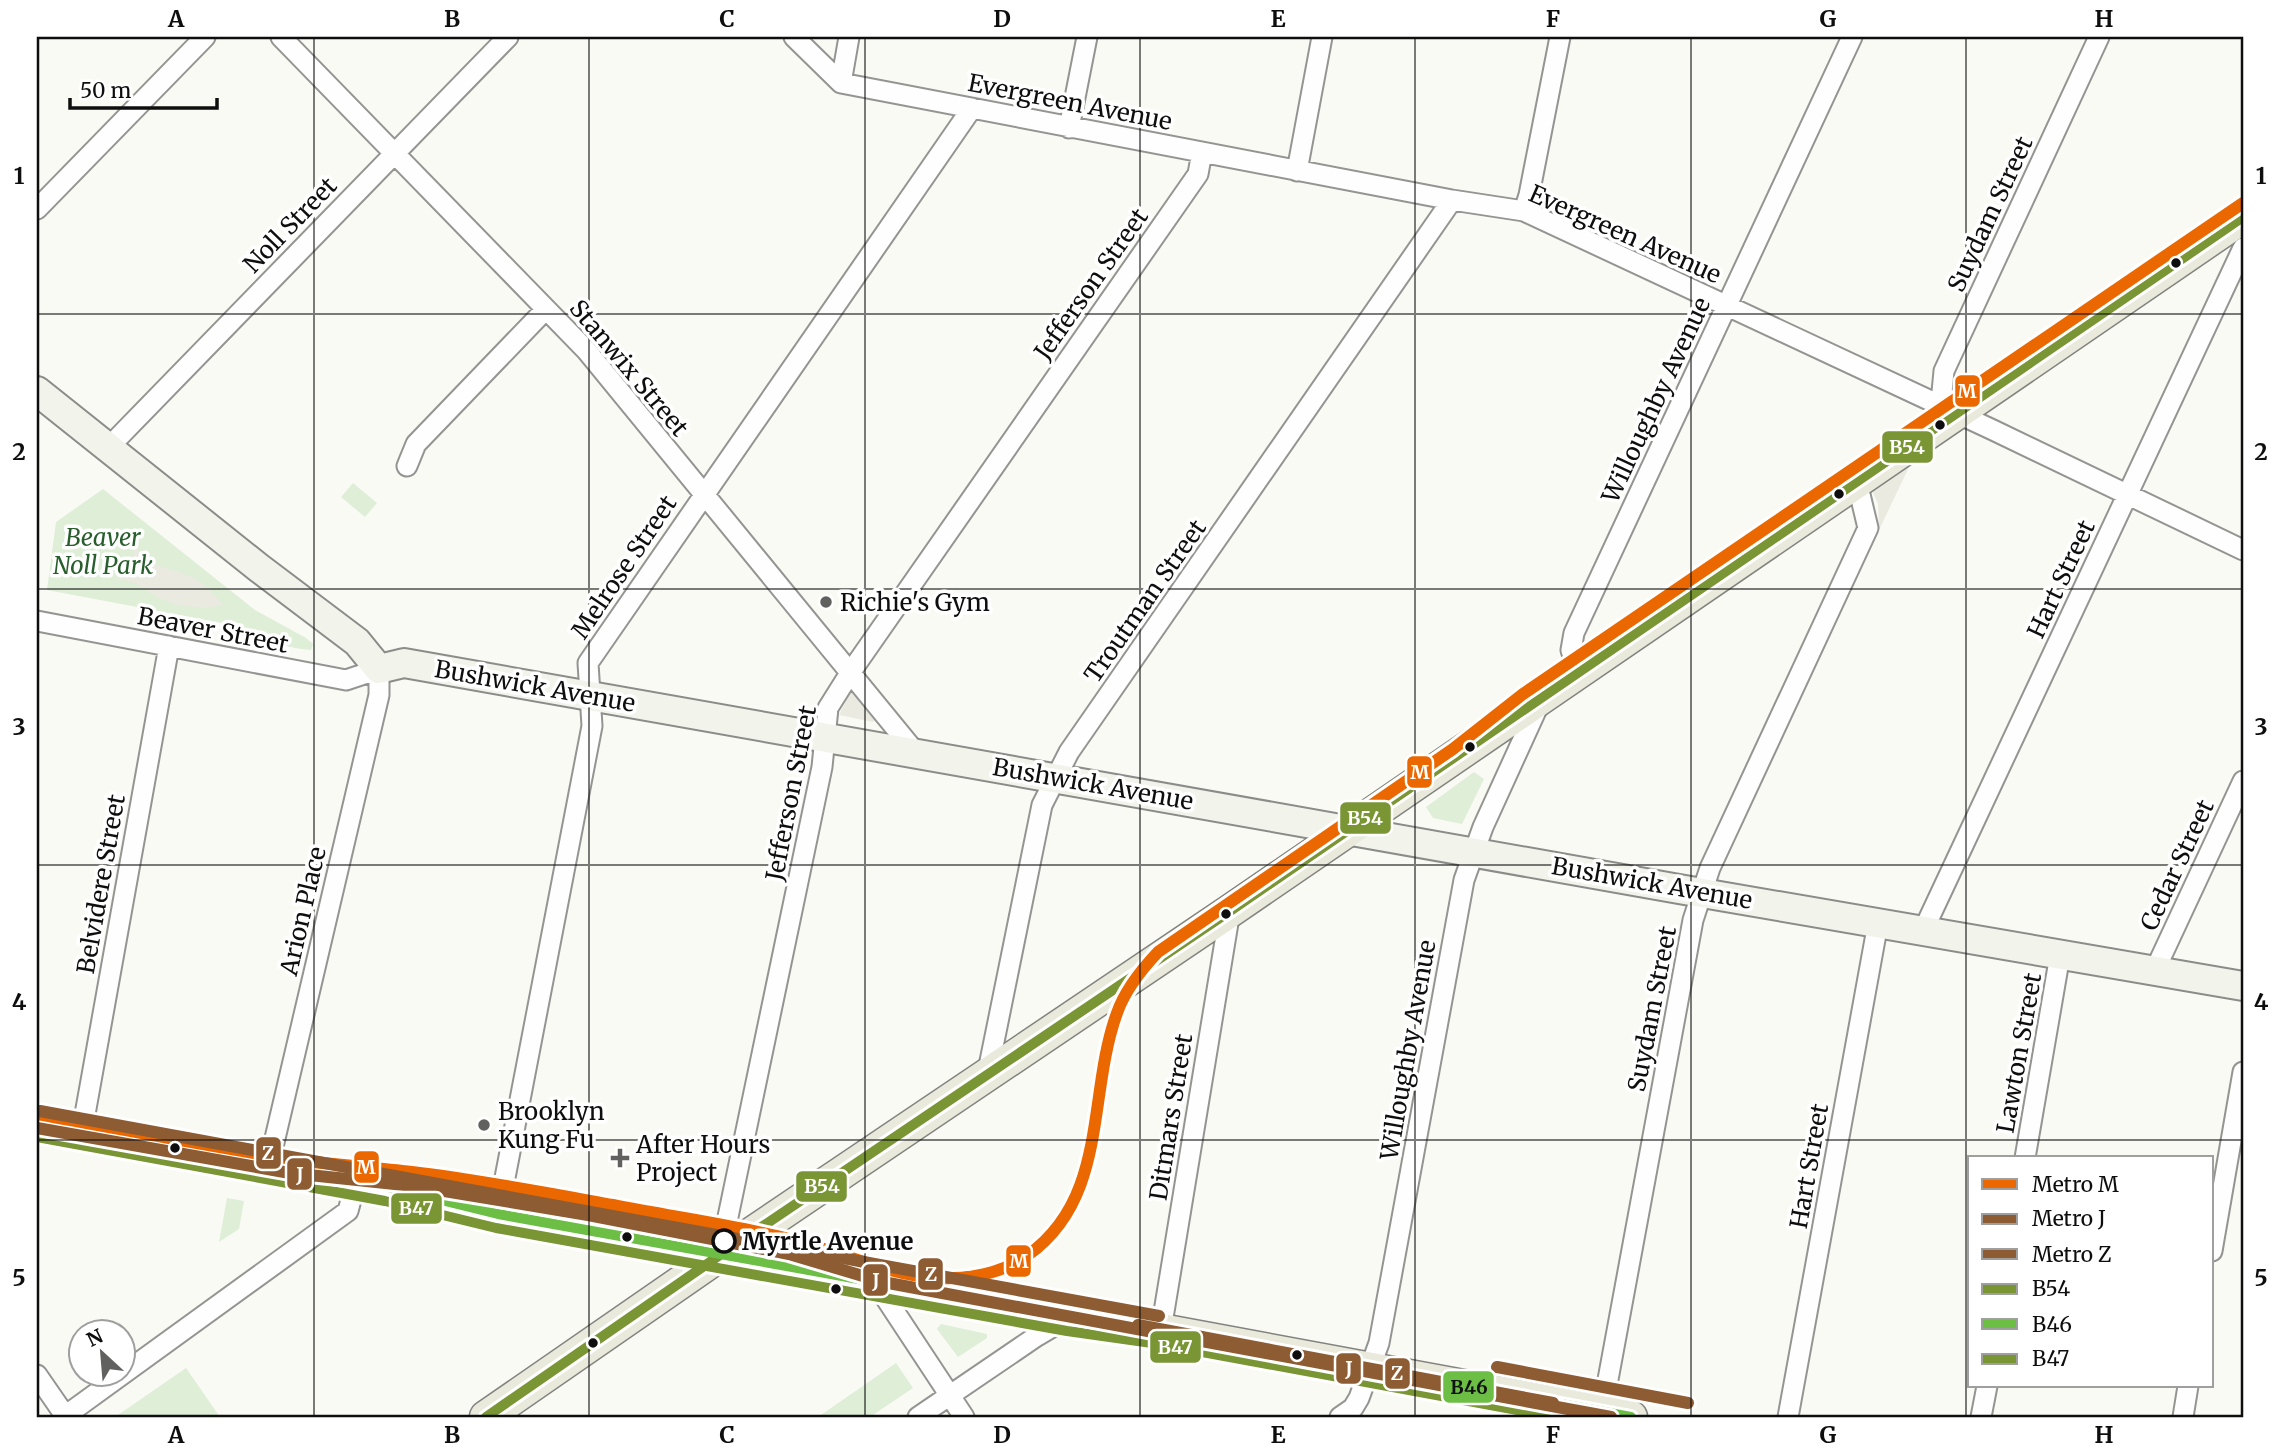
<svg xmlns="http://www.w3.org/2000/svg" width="2280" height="1454" font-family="Merriweather,serif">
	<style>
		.park { fill: #deeed7 }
		.plaza { fill: #eaeae1 }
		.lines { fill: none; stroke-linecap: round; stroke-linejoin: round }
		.minor-casing { stroke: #949492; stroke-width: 23 }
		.secondary-casing { stroke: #8b8b89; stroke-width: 32 }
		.primary-casing { stroke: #82827f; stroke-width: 35 }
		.minor { stroke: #fefefe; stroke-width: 19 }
		.secondary { stroke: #f2f4eb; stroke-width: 28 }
		.primary { stroke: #e9eadc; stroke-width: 32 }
		.rail { stroke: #d5cac6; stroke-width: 5 }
		.bus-1-casing { stroke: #fff; stroke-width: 16 }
		.bus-2-casing { stroke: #fff; stroke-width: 16 }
		.bus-3-casing { stroke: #fff; stroke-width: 16 }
		.bus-1 { stroke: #799534; stroke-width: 10 }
		.bus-2 { stroke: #6cbe45; stroke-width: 10 }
		.bus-3 { stroke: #799534; stroke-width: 10 }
		.metro-1-casing { stroke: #fff; stroke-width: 18 }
		.metro-2-casing { stroke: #fff; stroke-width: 18 }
		.metro-3-casing { stroke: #fff; stroke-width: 18 }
		.metro-1 { stroke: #eb6800; stroke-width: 12 }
		.metro-2 { stroke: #8e5c33; stroke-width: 12 }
		.metro-3 { stroke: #8e5c33; stroke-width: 12 }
		.grid { fill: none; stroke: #0e0e0e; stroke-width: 2; stroke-opacity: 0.55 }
		.bus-dot { fill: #0e0e0e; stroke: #fff; stroke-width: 2.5 }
		.poi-dot { fill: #61615f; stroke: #fff; stroke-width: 2.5 }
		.stop-dot { fill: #fff; stroke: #0e0e0e; stroke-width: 3.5 }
		.labels { text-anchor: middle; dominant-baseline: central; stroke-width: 7; stroke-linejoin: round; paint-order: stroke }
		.street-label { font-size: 24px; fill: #0e0e0e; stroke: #fff }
		.park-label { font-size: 24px; font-style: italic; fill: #275e2b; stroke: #fff }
		.poi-label { font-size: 24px; fill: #0e0e0e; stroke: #fff; text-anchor: start }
		.stop-label { font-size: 24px; font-weight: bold; fill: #0e0e0e; stroke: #fff; text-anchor: start }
		.line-badge { stroke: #fff; stroke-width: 2.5 }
		.badge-label { font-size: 19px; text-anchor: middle; font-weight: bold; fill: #fff }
		.pale-badge-label { font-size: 19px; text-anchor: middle; font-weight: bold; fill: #111 }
		.neatline { fill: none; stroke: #0e0e0e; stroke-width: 2.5 }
		.grid-label { font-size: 23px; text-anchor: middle; font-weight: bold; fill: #0e0e0e }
	</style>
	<rect width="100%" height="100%" fill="#fafaf5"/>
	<!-- park -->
	<path class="park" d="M353,483l24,20 -12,14 -24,-20z
		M103,489l152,121 51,28 7,6 -2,6c-27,-2 -31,-7 -53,-20l-211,-40 9,-68z
		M1474,772l10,7 -22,45 -29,-6 -7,-11z
		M227,1198l17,3 -5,28 -20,13z
		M941,1324l46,10v4l-29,19 -21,-28z
		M896,1363l17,25 -43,29h-52z
		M186,1368l34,49h-105z"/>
	<!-- plaza -->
	<path class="plaza" d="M1910,465l-31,65 -1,-26 -6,-14z
		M134,547l20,17 39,13 14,10 16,18 -20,3 -26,-3 -20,-8 -22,-14 -11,-3 -10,1 8,-3 6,-7 10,3 4,-3v-3l-8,-6z
		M852,690l23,25 1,5 -3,2 -34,-7z"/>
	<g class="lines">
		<defs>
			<path id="minor" d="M281,37l305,313 330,403
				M794,37l47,46 611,117 72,11 469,219 250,120
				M841,83l8,-46
				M1069,128l18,-91
				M1297,171l25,-134
				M37,209l168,-172
				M1524,211l5,-16 31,-158
				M1955,413l-13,-21 2,-21 155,-334
				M108,448l400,-411
				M407,466l9,-22 130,-135
				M37,621l309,59 33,-11v26l-110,469
				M1578,672l-7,-22 3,-17 278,-596
				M1923,931l320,-683
				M2155,970l88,-189
				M987,1076l55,-271 27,-53 383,-552
				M82,1131l87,-485
				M2025,1158l35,-203
				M498,1214l94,-488 -4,-63 384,-555
				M2212,1251l31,-179
				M720,1255l102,-488 6,-59 22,-35 348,-499 4,-22
				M875,1282l89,135
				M1161,1330l69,-419
				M37,1375l29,42
				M1602,1412l91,-492 17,-52 158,-340 -11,-46
				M65,1416l283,-205 8,-30
				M918,1417l119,-81 32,-19
				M1340,1417l13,-9 6,-10 20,-55 85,-463 19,-53 57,-125
				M1788,1417l90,-494
				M1981,1417l6,-31
				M2183,1417l5,-31"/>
			<path id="secondary" d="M37,391l222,177 98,74 22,27 25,-6 1275,226 564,97"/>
			<path id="primary" d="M37,1123l351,64 110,27 571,103 92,13 470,87
				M486,1417l234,-162 510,-344 1013,-694"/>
		</defs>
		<!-- minor casing -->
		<use href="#minor" class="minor-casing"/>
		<!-- secondary casing -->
		<use href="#secondary" class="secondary-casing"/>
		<!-- primary casing -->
		<use href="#primary" class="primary-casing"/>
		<!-- minor -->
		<use href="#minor" class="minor"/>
		<!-- secondary -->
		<use href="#secondary" class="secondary"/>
		<!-- primary -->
		<use href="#primary" class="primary"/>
		<!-- rail -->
		<path class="rail" d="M1156,1330l464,87"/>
		<defs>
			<path id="bus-1" d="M486,1417l234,-162 510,-344 1013,-694"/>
			<path id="bus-2" d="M37,1123l351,64 110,27 571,103 92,13 470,87"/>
			<path id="bus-3" d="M37,1137l348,64 111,27 571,103 92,13 396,73"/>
		</defs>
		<!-- bus-1 casing -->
		<use href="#bus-1" class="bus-1-casing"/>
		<!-- bus-2 casing -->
		<use href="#bus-2" class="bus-2-casing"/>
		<!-- bus-3 casing -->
		<use href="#bus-3" class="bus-3-casing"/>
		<!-- bus-1 -->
		<use href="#bus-1" class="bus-1"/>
		<!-- bus-2 -->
		<use href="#bus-2" class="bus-2"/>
		<!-- bus-3 -->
		<use href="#bus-3" class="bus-3"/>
		<defs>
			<path id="metro-1" d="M37,1114c85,15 169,32 254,45 40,6 81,8 121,13 67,8 135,21 201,33 60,12 121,20 180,35 48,12 95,35 144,38 31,2 66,-5 91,-23 81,-58 59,-160 89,-242 8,-23 24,-43 41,-61l295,-203 70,-55 720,-491"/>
			<path id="metro-2" d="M37,1128l253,45 124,13 174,29 201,39 94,28 728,135"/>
			<path id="metro-3" d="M40,1111l1119,205
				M1138,1325l415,78
				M1497,1367l191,36"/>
		</defs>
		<!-- metro-1 casing -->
		<use href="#metro-1" class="metro-1-casing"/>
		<!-- metro-2 casing -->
		<use href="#metro-2" class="metro-2-casing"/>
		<!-- metro-3 casing -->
		<use href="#metro-3" class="metro-3-casing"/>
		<!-- metro-1 -->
		<use href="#metro-1" class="metro-1"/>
		<!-- metro-2 -->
		<use href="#metro-2" class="metro-2"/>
		<!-- metro-3 -->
		<use href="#metro-3" class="metro-3"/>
	</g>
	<!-- grid -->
	<path class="grid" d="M314,37v1380M589,37v1380M865,37v1380M1140,37v1380M1415,37v1380M1691,37v1380M1966,37v1380M37,314h2206M37,589h2206M37,865h2206M37,1140h2206"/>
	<!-- markers -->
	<g class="bus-dot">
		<circle cx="2176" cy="263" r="6"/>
		<circle cx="1940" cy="425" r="6"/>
		<circle cx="1839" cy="494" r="6"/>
		<circle cx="1470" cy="747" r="6"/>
		<circle cx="1226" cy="914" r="6"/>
		<circle cx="175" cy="1148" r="6"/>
		<circle cx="627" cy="1237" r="6"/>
		<circle cx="836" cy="1289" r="6"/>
		<circle cx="593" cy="1343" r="6"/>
		<circle cx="1297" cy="1355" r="6"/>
	</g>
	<g class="poi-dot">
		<circle cx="826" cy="602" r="7"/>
		<circle cx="484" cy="1125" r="7"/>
		<path d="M616.5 1147.5h7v7h7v7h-7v7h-7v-7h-7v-7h7z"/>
	</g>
	<circle class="stop-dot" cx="724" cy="1241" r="11"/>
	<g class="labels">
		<!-- street labels -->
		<g class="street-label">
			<text transform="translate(1070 102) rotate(11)">Evergreen Avenue</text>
			<text transform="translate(1990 214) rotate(-65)">Suydam Street</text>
			<text transform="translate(290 225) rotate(-46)">Noll Street</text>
			<text transform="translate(1625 234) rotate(24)">Evergreen Avenue</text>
			<text transform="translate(1091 284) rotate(-55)">Jefferson Street</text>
			<text transform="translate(629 368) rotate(50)">Stanwix Street</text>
			<text transform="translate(1656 400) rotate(-65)">Willoughby Avenue</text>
			<text transform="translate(624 567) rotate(-56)">Melrose Street</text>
			<text transform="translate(2061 579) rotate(-65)">Hart Street</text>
			<text transform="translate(1145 601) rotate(-55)">Troutman Street</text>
			<text transform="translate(213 630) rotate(11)">Beaver Street</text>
			<text transform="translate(535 686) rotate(10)">Bushwick Avenue</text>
			<text transform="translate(1093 784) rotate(10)">Bushwick Avenue</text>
			<text transform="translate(791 793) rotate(-79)">Jefferson Street</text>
			<text transform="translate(2177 865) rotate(-65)">Cedar Street</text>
			<text transform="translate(1652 883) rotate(10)">Bushwick Avenue</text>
			<text transform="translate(101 884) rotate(-80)">Belvidere Street</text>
			<text transform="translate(303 911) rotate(-77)">Arion Place</text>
			<text transform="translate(1652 1009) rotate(-79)">Suydam Street</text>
			<text transform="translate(1408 1050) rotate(-80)">Willoughby Avenue</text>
			<text transform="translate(2019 1053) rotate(-80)">Lawton Street</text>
			<text transform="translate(1171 1117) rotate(-81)">Ditmars Street</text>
			<text transform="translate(1809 1166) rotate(-80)">Hart Street</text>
		</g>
		<!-- park labels -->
		<g class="park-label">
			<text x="103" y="537">Beaver<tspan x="103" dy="28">Noll Park</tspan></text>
		</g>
		<!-- poi labels -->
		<g class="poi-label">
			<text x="840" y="602">Richie's Gym</text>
			<text x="498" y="1111">Brooklyn<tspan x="498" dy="28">Kung Fu</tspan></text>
			<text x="636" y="1144">After Hours<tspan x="636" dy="28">Project</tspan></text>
		</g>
		<!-- stop labels -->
		<g class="stop-label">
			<text x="742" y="1241">Myrtle Avenue</text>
		</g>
	</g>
	<g class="line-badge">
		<rect x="1954" y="374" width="27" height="34" rx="7" fill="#eb6800"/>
		<rect x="1881" y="430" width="53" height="34" rx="7" fill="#799534"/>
		<rect x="1406" y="755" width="27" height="34" rx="7" fill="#eb6800"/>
		<rect x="1339" y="801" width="53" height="34" rx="7" fill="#799534"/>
		<rect x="255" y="1136" width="27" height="34" rx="7" fill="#8e5c33"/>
		<rect x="353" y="1150" width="27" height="34" rx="7" fill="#eb6800"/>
		<rect x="286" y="1157" width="27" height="34" rx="7" fill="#8e5c33"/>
		<rect x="795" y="1170" width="53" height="33" rx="7" fill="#799534"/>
		<rect x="390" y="1192" width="53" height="33" rx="7" fill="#799534"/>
		<rect x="1005" y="1244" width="27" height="34" rx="7" fill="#eb6800"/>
		<rect x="917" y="1257" width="27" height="34" rx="7" fill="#8e5c33"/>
		<rect x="862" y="1263" width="27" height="34" rx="7" fill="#8e5c33"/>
		<rect x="1149" y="1330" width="53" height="34" rx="7" fill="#799534"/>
		<rect x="1335" y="1352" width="27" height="33" rx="7" fill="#8e5c33"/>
		<rect x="1384" y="1357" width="27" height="33" rx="7" fill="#8e5c33"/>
		<rect x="1442" y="1370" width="53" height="34" rx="7" fill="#6cbe45"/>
	</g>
	<g class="badge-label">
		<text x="1967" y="398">M</text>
		<text x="1907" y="454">B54</text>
		<text x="1420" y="779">M</text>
		<text x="1365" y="825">B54</text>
		<text x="268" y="1160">Z</text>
		<text x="366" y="1174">M</text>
		<text x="300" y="1181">J</text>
		<text x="822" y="1193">B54</text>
		<text x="416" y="1215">B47</text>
		<text x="1019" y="1268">M</text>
		<text x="931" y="1281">Z</text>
		<text x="876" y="1287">J</text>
		<text x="1175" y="1354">B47</text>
		<text x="1349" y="1375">J</text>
		<text x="1397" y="1380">Z</text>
	</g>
	<g class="pale-badge-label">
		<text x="1469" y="1394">B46</text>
	</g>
	<!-- border -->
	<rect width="2280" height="1454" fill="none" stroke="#ffffff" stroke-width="77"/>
	<!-- legend -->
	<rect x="1968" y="1156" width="245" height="231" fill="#ffffff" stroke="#9f9f9f" stroke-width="2"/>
	<rect x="1982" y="1179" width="35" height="10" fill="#eb6800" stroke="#9f9f9f" stroke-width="2"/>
	<text x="2032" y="1192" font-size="21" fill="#0e0e0e">Metro M</text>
	<rect x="1982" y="1214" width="35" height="10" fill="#8e5c33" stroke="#9f9f9f" stroke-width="2"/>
	<text x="2032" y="1226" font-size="21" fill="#0e0e0e">Metro J</text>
	<rect x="1982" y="1249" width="35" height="10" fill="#8e5c33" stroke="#9f9f9f" stroke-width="2"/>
	<text x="2032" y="1262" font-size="21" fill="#0e0e0e">Metro Z</text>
	<rect x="1982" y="1284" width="35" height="10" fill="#799534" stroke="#9f9f9f" stroke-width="2"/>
	<text x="2032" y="1296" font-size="21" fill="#0e0e0e">B54</text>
	<rect x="1982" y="1319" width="35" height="10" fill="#6cbe45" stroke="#9f9f9f" stroke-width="2"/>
	<text x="2032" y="1332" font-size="21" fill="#0e0e0e">B46</text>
	<rect x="1982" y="1354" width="35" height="10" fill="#799534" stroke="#9f9f9f" stroke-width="2"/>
	<text x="2032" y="1366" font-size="21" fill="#0e0e0e">B47</text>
	<!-- north arrow -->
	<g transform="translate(102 1353) rotate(334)"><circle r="33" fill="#ffffff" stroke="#9f9f9f" stroke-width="2"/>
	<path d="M0-5L12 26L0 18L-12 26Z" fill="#61615f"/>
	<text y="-10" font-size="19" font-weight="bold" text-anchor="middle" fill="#0e0e0e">N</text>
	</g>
	<!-- scale -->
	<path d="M70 98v10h147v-10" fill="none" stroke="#0e0e0e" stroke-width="3.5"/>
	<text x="80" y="98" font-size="21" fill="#0e0e0e" stroke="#ffffff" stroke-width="5" paint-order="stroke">50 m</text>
	<rect x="38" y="38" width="2204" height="1378" class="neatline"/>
	<g class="grid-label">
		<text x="176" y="27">A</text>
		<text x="452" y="27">B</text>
		<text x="727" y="27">C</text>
		<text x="1002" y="27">D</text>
		<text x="1278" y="27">E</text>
		<text x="1553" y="27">F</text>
		<text x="1828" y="27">G</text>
		<text x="2104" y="27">H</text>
		<text x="19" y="184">1</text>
		<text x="2261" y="184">1</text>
		<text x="19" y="460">2</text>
		<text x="2261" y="460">2</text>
		<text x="19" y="735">3</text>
		<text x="2261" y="735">3</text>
		<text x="19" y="1010">4</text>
		<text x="2261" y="1010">4</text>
		<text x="19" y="1286">5</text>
		<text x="2261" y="1286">5</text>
		<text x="176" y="1443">A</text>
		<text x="452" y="1443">B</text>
		<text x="727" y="1443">C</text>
		<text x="1002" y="1443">D</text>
		<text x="1278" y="1443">E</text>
		<text x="1553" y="1443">F</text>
		<text x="1828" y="1443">G</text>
		<text x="2104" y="1443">H</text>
	</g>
</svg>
